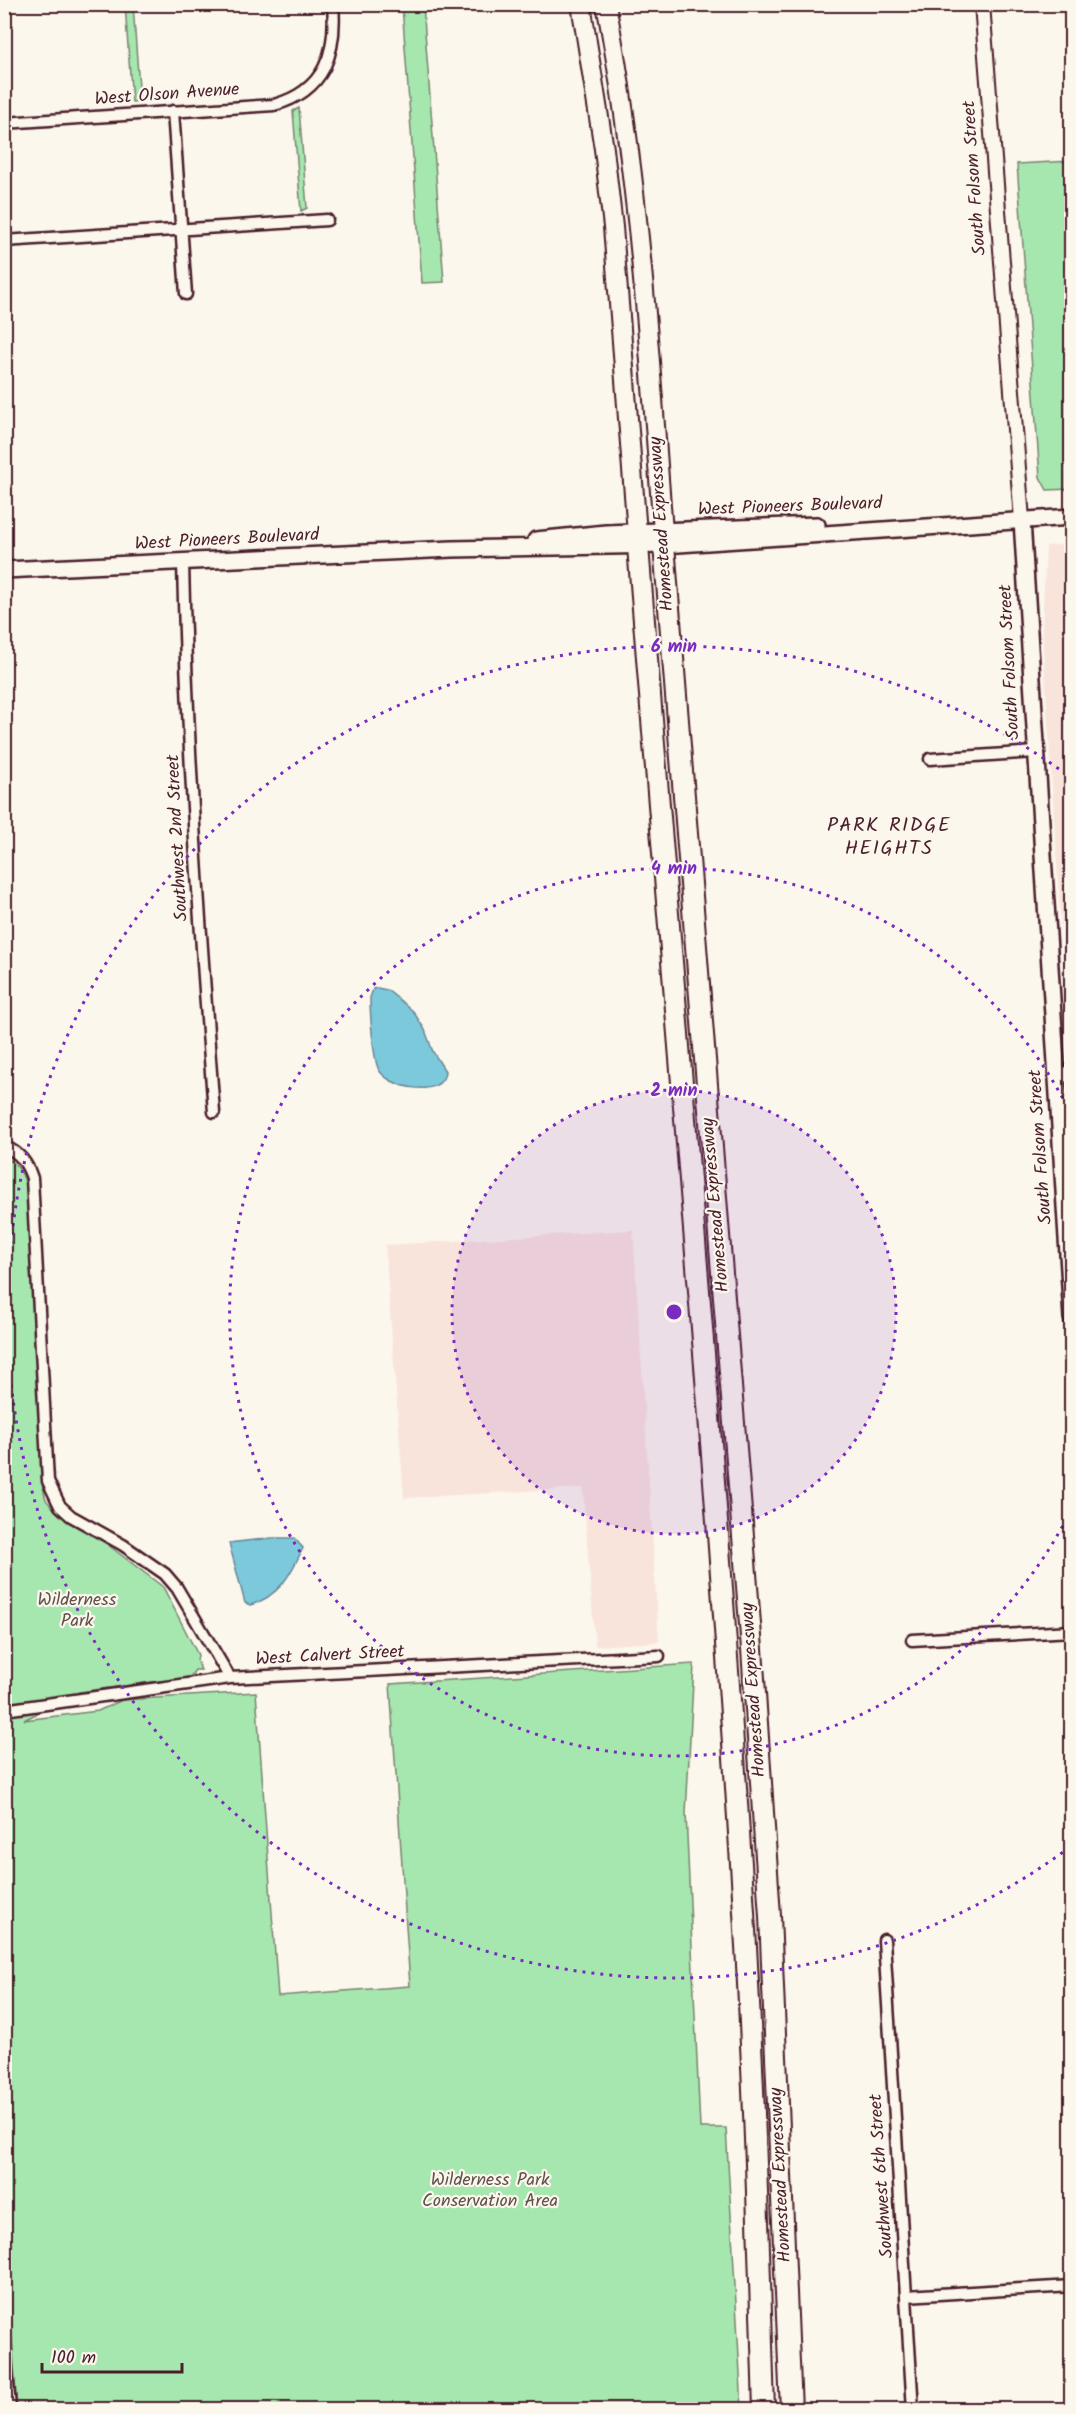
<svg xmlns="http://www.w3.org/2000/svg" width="1076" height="2414" font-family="Kalam,sans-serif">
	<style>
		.built { fill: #f9e4dc }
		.green { fill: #a6e7b0; stroke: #78836e; stroke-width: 1.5 }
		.water { fill: #7dc9dc; stroke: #698595; stroke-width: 1.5 }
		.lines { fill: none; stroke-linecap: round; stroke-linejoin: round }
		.minor-casing { stroke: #4a1f2b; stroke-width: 15 }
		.tertiary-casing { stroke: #4a1f2b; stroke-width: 18 }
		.secondary-casing { stroke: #4a1f2b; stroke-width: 20 }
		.trunk-casing { stroke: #4a1f2b; stroke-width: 22 }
		.motorway-casing { stroke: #4a1f2b; stroke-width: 24 }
		.minor { stroke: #fbf7ec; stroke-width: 10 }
		.tertiary { stroke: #fbf7ec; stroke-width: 14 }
		.secondary { stroke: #fbf7ec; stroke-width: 15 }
		.trunk { stroke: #fbf7ec; stroke-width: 18 }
		.motorway { stroke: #fbf7ec; stroke-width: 20 }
		.ring { fill: none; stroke: #7b2cbf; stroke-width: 3; stroke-dasharray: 3 6 }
		.labels { text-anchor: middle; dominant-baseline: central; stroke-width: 4.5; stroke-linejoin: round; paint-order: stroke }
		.street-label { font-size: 18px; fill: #4a1f2b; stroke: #fbf7ec }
		.park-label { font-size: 18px; fill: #61514c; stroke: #fbf7ec }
		.neighbourhood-label { font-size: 20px; letter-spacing: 1.5px; fill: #4a1f2b; stroke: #fbf7ec }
		.centre { fill: #7b2cbf; stroke: #fbf7ec; stroke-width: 3 }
		.ring-label { font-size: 18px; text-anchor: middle; font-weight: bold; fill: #7b2cbf; stroke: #fbf7ec; stroke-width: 4.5; stroke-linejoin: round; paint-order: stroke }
	</style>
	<rect width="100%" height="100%" fill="#fbf7ec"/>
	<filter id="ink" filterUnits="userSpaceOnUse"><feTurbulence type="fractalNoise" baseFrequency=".0167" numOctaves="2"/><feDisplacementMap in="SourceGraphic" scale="12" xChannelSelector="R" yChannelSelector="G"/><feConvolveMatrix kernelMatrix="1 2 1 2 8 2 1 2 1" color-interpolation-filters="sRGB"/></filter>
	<g filter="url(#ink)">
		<!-- built -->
		<path class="built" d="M1071,544h1l-1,511 -2,-3 -27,-423 4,-83z
			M1067,1089h4v63z
			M633,1230l26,412 -64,4 -12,-158 -179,10 -19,-253z
			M1063,2250h8v26h-6z"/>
		<!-- green -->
		<path class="green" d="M125,5h8l7,96 -8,1z
			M402,5h21l21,277 -22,1z
			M299,108l8,100 -6,3 -8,-100z
			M1071,161v328l-24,1 -7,-13 -23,-313z
			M4,1157c18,8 20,21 25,38l13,288 4,17 12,13 37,22 68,52 35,68 -1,6 4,9h-6l-5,7 -15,2 -96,13 -55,28 74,-9 24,-11 134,-8 22,304 132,-10 -20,-302 304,-20 -8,149 14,315h26l16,281h-725l-13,-183z"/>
		<!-- water -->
		<path class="water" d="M377,988l10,2 26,21 12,19 8,22 12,19c-1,29 -59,17 -67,-3 -5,-12 -8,-56 -8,-70l3,-9z
			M272,1538h22l9,10c-12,26 -24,49 -53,57l-5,-2 -16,-60z"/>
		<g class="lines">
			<defs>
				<path id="minor" d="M173,111l13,183
					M4,123l270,-18c51,-14 63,-52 59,-101
					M4,241l323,-21
					M183,562c4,184 17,367 31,550
					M930,759l105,-7
					M4,1146c16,7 23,17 28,32l16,303 12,25 11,10 52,29 42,29 12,14 53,90
					M912,1640l160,-9
					M4,1710l226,-32 429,-22
					M884,1940l29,470
					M906,2296l166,-10
					M4,2332l6,78"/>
				<path id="tertiary" d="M982,4l40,516
					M1056,1075l16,-1"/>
				<path id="secondary" d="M1022,520l50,798
					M536,540l70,-7 211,-8
					M4,570l448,-21 212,-4 408,-28"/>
				<path id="trunk" d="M581,4l23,145 9,78 25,319
					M606,4c34,179 44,360 58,541"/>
				<path id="motorway" d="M664,545l88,1104 18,267 21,494
					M638,546c36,455 78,910 106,1366 10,166 15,332 20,498"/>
			</defs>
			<!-- minor casing -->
			<use href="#minor" class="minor-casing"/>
			<!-- tertiary casing -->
			<use href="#tertiary" class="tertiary-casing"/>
			<!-- secondary casing -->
			<use href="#secondary" class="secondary-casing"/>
			<!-- trunk casing -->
			<use href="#trunk" class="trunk-casing"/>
			<!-- motorway casing -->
			<use href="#motorway" class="motorway-casing"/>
			<!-- minor -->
			<use href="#minor" class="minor"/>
			<!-- tertiary -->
			<use href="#tertiary" class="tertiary"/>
			<!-- secondary -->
			<use href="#secondary" class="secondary"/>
			<!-- trunk -->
			<use href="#trunk" class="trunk"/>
			<!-- motorway -->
			<use href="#motorway" class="motorway"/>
		</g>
	</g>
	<!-- distance rings -->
	<circle cx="674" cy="1312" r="222" fill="#7b2cbf" fill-opacity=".12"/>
	<g class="ring">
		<circle cx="674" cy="1312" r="222"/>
		<path d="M1071 1510A444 444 0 1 1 1071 1114"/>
		<path d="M1070 1847A666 666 0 1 1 1070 777"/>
	</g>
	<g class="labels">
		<!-- street labels -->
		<g class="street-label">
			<text transform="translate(167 95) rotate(-4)">West Olson Avenue</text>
			<text transform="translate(975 178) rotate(-94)">South Folsom Street</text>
			<text transform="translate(790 507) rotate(-2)">West Pioneers Boulevard</text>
			<text transform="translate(662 524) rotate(-94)">Homestead Expressway</text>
			<text transform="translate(227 540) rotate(-3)">West Pioneers Boulevard</text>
			<text transform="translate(1010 662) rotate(-93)">South Folsom Street</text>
			<text transform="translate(178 838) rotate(-93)">Southwest 2nd Street</text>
			<text transform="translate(1041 1147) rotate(-94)">South Folsom Street</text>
			<text transform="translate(716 1205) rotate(-95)">Homestead Expressway</text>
			<text transform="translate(330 1656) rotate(-3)">West Calvert Street</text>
			<text transform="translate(754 1690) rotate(-94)">Homestead Expressway</text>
			<text transform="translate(781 2175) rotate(-93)">Homestead Expressway</text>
			<text transform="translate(882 2176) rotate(-94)">Southwest 6th Street</text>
		</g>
		<!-- park labels -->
		<g class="park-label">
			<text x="77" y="1600">Wilderness<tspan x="77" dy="21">Park</tspan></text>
			<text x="490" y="2180">Wilderness Park<tspan x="490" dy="21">Conservation Area</tspan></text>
		</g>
		<!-- neighbourhood labels -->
		<g class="neighbourhood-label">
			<text x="889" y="826">PARK RIDGE<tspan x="889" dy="23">HEIGHTS</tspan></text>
		</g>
	</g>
	<circle cx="674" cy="1312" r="9" class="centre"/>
	<g class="ring-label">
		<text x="674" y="652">6 min</text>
		<text x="674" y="874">4 min</text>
		<text x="674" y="1096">2 min</text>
	</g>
	<!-- margin -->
	<rect width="1076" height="2414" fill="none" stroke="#fbf7ec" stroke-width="24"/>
	<rect x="12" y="12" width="1052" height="2390" fill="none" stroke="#4a1f2b" stroke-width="2" filter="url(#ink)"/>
	<!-- scale -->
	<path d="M42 2363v9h140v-9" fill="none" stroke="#4a1f2b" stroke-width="3"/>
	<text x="51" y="2363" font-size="18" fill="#4a1f2b" stroke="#fbf7ec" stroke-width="4.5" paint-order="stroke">100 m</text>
</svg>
